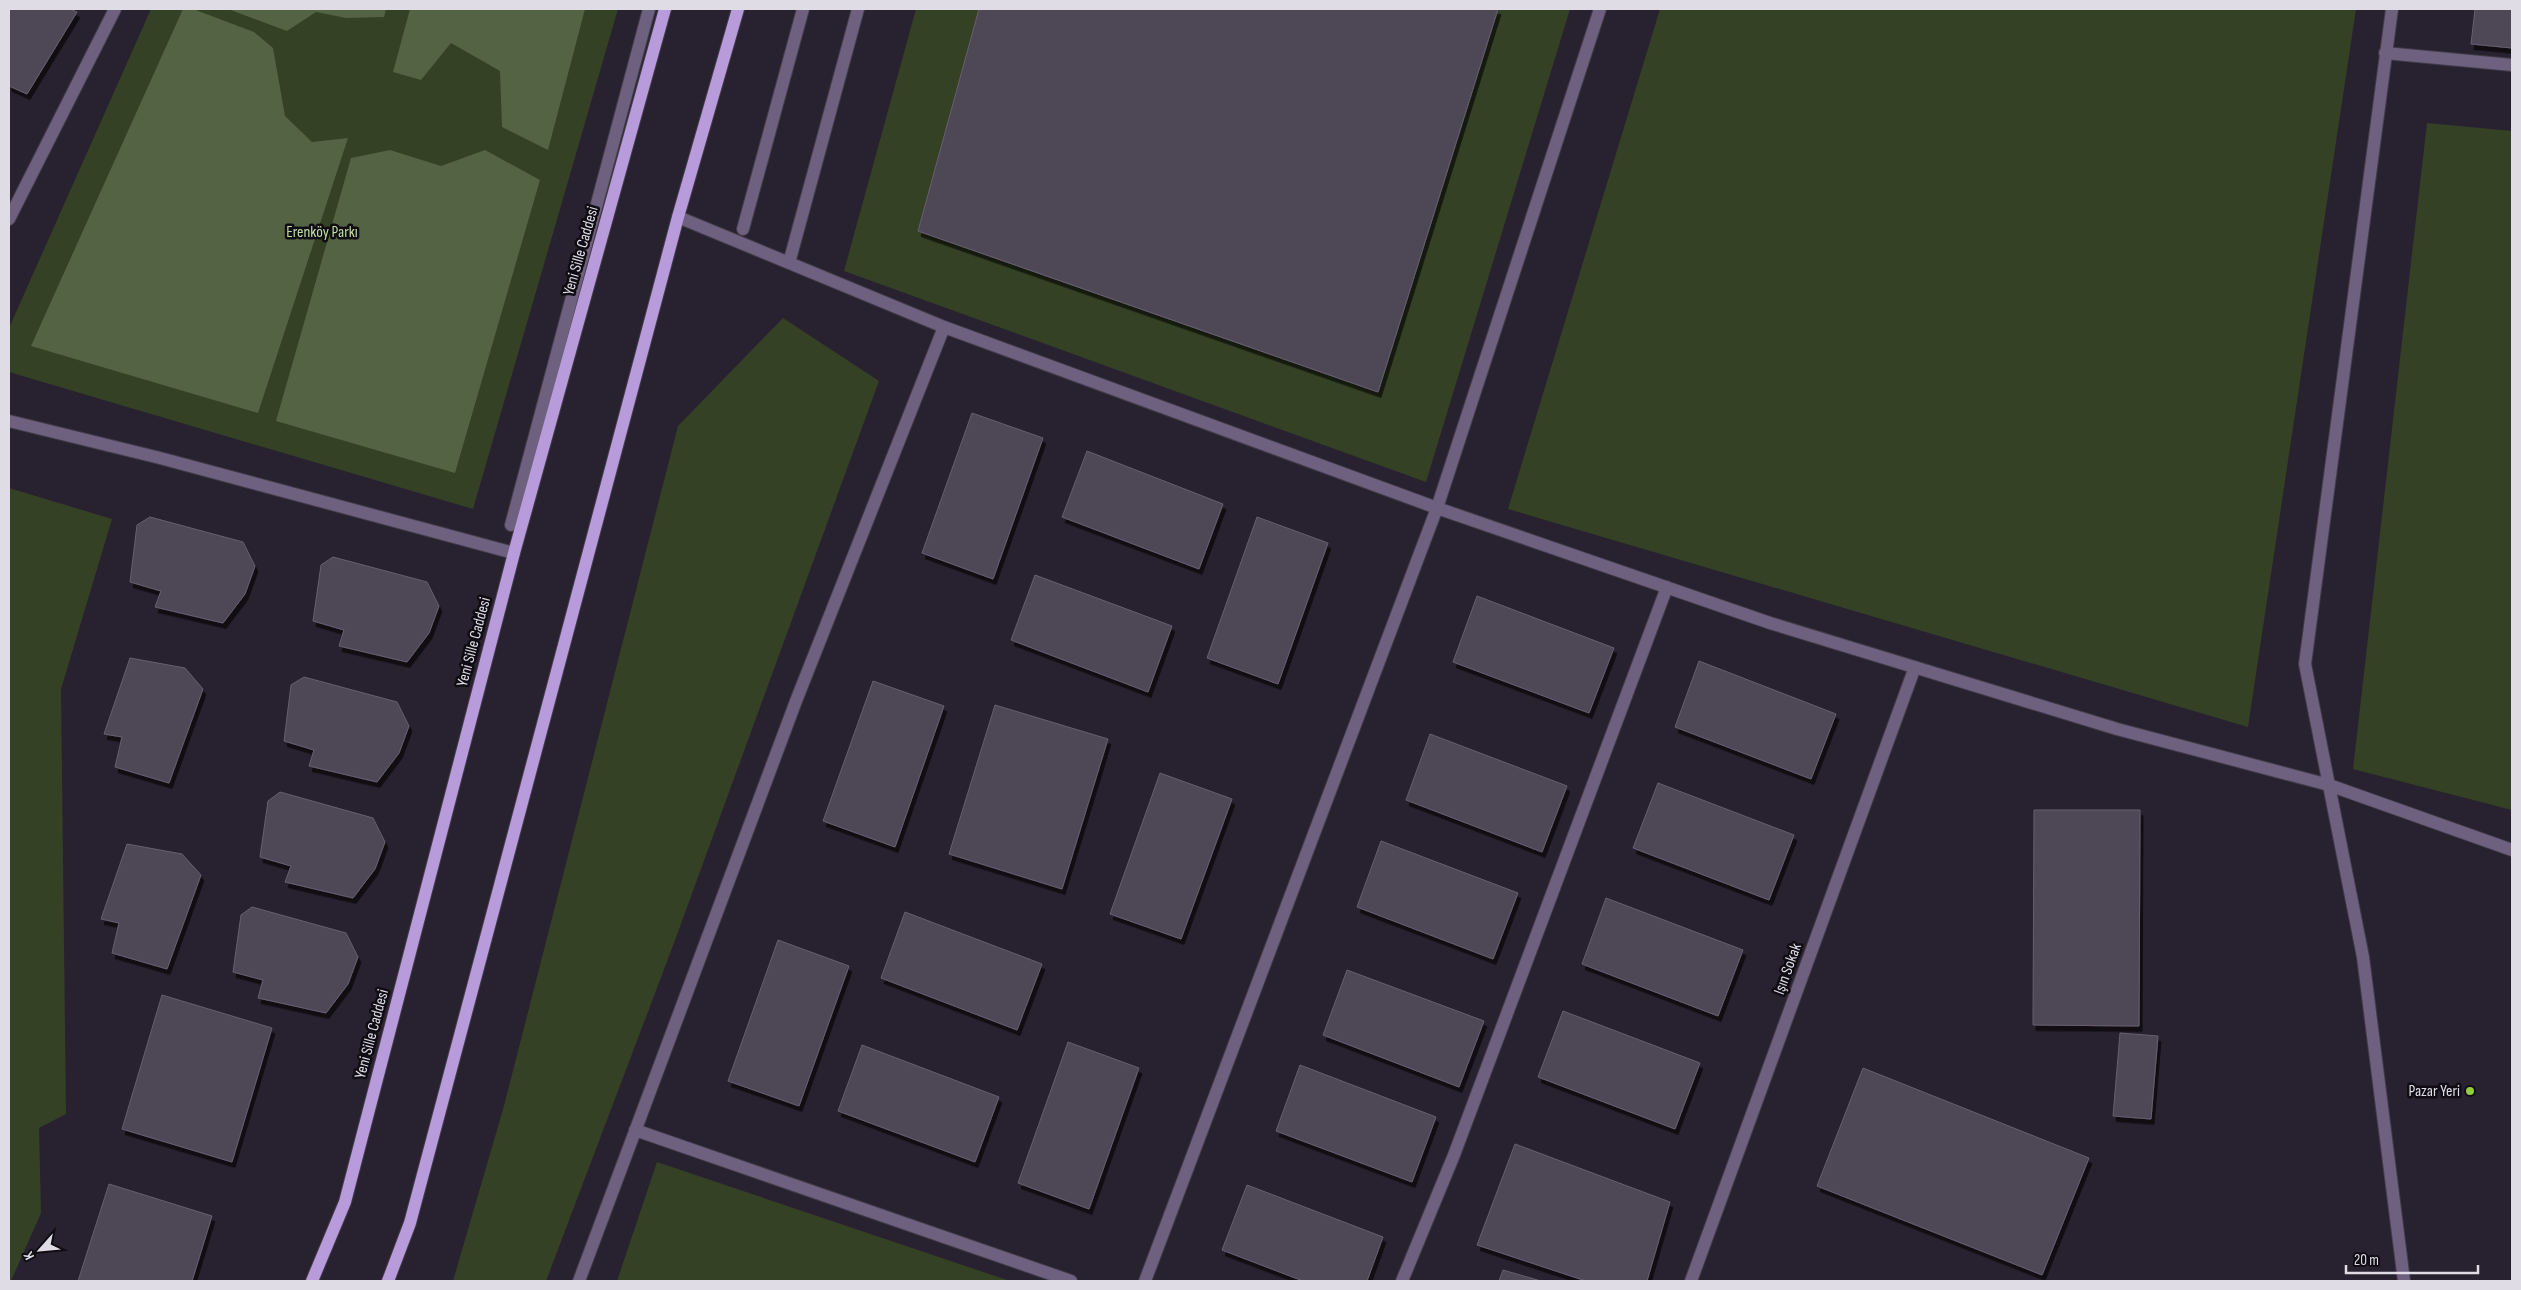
<svg xmlns="http://www.w3.org/2000/svg" width="2521" height="1290" font-family="'Sofia Sans Condensed',sans-serif">
	<style>
		.green { fill: #344125 }
		.forest { fill: #536343 }
		.building { fill: #4e4757; stroke: #665f70; filter: url(#shadow) }
		.lines { fill: none; stroke-linecap: round; stroke-linejoin: round }
		.minor-casing { stroke: #423c49; stroke-width: 14 }
		.major-casing { stroke: #423c49; stroke-width: 14 }
		.minor { stroke: #6e607f; stroke-width: 12 }
		.major { stroke: #b79bdb; stroke-width: 12 }
		.poi-dot { fill: #93cd3e; stroke: #0f0d13; stroke-width: 2 }
		.labels { text-anchor: middle; dominant-baseline: central; stroke-width: 5; stroke-linejoin: round; paint-order: stroke }
		.park-label { font-size: 16px; fill: #c2dea4; stroke: #0f0d13 }
		.street-label { font-size: 16px; fill: #e0dce5; stroke: #0f0d13 }
		.poi-label { font-size: 16px; fill: #e0dce5; stroke: #0f0d13; text-anchor: end }
	</style>
	<defs>
		<filter id="shadow"><feDropShadow dx="3" dy="5.5" stdDeviation="0" flood-color="#0009"/></filter>
	</defs>
	<rect width="100%" height="100%" fill="#282230"/>
	<!-- green -->
	<path class="green" d="M151,9h467l-145,500 -464,-137v-44z
		M916,9h654l-144,473 -582,-211z
		M1660,9h696l-108,718 -740,-218z
		M2427,123l85,8v679l-159,-41z
		M783,318l96,63 -205,562 -128,338h-93l51,-175 174,-680z
		M9,488l103,31 -51,170 5,425 -27,14 2,85 -30,68h-2z
		M657,1162l353,119h-393z"/>
	<!-- forest -->
	<path class="forest" d="M183,9h10l61,23 19,16 12,68 27,26 36,-4 -90,275 -227,-67z
		M228,9h158l-2,8 -38,1 -30,-6 -29,19z
		M410,9h175l-37,141 -46,-23 -2,-56 -49,-28 -30,37 -28,-8z
		M390,150l51,16 44,-16 55,30 -85,293 -179,-52 75,-263z"/>
	<!-- building -->
	<path class="building" d="M9,9h61l7,3 -50,82 -18,-8z
		M979,9h519l-120,383 -460,-161z
		M2475,9h37v39l-41,-4z
		M972,413l71,25 -50,141 -71,-26z
		M1087,451l136,53 -24,65 -137,-52z
		M150,517l93,25 12,24 -10,28 -22,29 -68,-16 6,-16 -31,-9 7,-57z
		M1257,517l71,26 -50,141 -71,-26z
		M333,557l94,25 12,24 -10,27 -22,29 -68,-16 5,-16 -31,-9 8,-56z
		M1035,575l137,51 -24,66 -137,-52z
		M1477,596l137,52 -25,65 -136,-51z
		M130,658l55,10 18,21 -34,94 -54,-16 7,-30 -18,-3z
		M1699,661l137,53 -25,65 -136,-52z
		M304,677l93,25 12,24 -10,27 -22,29 -68,-16 5,-16 -30,-9 7,-56z
		M873,681l71,25 -49,141 -72,-26z
		M995,705l113,34 -46,150 -113,-35z
		M1430,734l137,52 -25,66 -136,-52z
		M1160,773l72,26 -51,140 -71,-25z
		M1658,783l136,52 -25,65 -136,-52z
		M280,792l93,26 12,24 -10,27 -22,29 -68,-16 6,-16 -31,-9 8,-56z
		M2034,810h106l-1,216 -106,-1z
		M1381,841l137,52 -25,66 -136,-52z
		M127,844l55,10 19,21 -34,94 -55,-16 7,-30 -18,-4z
		M1606,898l137,52 -25,66 -136,-52z
		M252,907l94,26 12,24 -10,27 -22,29 -68,-15 5,-18 -30,-8 8,-57z
		M905,912l137,52 -25,66 -136,-52z
		M778,940l71,26 -50,140 -71,-25z
		M1347,970l137,51 -25,66 -136,-52z
		M162,995l110,33 -40,134 -110,-33z
		M1563,1011l137,52 -25,66 -137,-52z
		M2120,1033l38,3 -7,83 -38,-3z
		M1068,1042l71,26 -50,141 -71,-26z
		M862,1045l137,52 -24,65 -137,-51z
		M1300,1065l136,52 -24,65 -136,-51z
		M1863,1068l226,90 -47,117 -225,-89z
		M1515,1144l155,58 -23,79h-61l-109,-36z
		M109,1184l103,32 -20,65h-114z
		M1247,1185l136,52 -16,44h-64l-81,-31z
		M1503,1270l38,11h-42z"/>
	<g class="lines">
		<defs>
			<path id="minor" d="M2392,9l-87,655 58,293 41,324
				M2385,53l127,12
				M678,217l266,110 493,181 333,115 347,106 212,56 183,65
				M9,219l106,-210
				M743,229l60,-220
				M789,263l69,-254
				M9,421l151,37 354,95
				M511,525l138,-516
				M635,1130l436,151
				M579,1281l217,-580 148,-374
				M1145,1281l292,-773 163,-499
				M1402,1281l52,-126 213,-568
				M1691,1281l224,-614"/>
			<path id="major" d="M312,1281l33,-79 169,-649 151,-544
				M388,1281l22,-58 268,-1006 60,-208"/>
		</defs>
		<!-- minor casing -->
		<use href="#minor" class="minor-casing"/>
		<!-- major casing -->
		<use href="#major" class="major-casing"/>
		<!-- minor -->
		<use href="#minor" class="minor"/>
		<!-- major -->
		<use href="#major" class="major"/>
	</g>
	<!-- markers -->
	<circle class="poi-dot" cx="2470" cy="1091" r="5"/>
	<g class="labels">
		<!-- park labels -->
		<g class="park-label">
			<text x="322" y="232">Erenköy Parkı</text>
		</g>
		<!-- street labels -->
		<g class="street-label">
			<text transform="translate(581 251) rotate(-74)">Yeni Sille Caddesi</text>
			<text transform="translate(474 642) rotate(-75)">Yeni Sille Caddesi</text>
			<text transform="translate(1788 969) rotate(-70)">Işın Sokak</text>
			<text transform="translate(372 1034) rotate(-75)">Yeni Sille Caddesi</text>
		</g>
		<!-- poi labels -->
		<g class="poi-label">
			<text x="2460" y="1091">Pazar Yeri</text>
		</g>
	</g>
	<!-- border -->
	<rect width="2521" height="1290" fill="none" stroke="#e0dce5" stroke-width="20"/>
	<!-- north arrow -->
	<g transform="translate(40 1250) rotate(243)" stroke="#0f0d13" stroke-width="4" paint-order="stroke">
	<path d="M0-4L9 19L0 12L-9 19Z" fill="#e0dce5"/>
	<text y="-8" font-size="14" font-weight="bold" text-anchor="middle" fill="#e0dce5">K</text>
	</g>
	<!-- scale -->
	<path d="M2346 1265v8h132v-8" fill="none" stroke="#e0dce5" stroke-width="2.5"/>
	<text x="2354" y="1265" font-size="15" fill="#e0dce5" stroke="#0f0d13" stroke-width="4" paint-order="stroke">20 m</text>
</svg>
